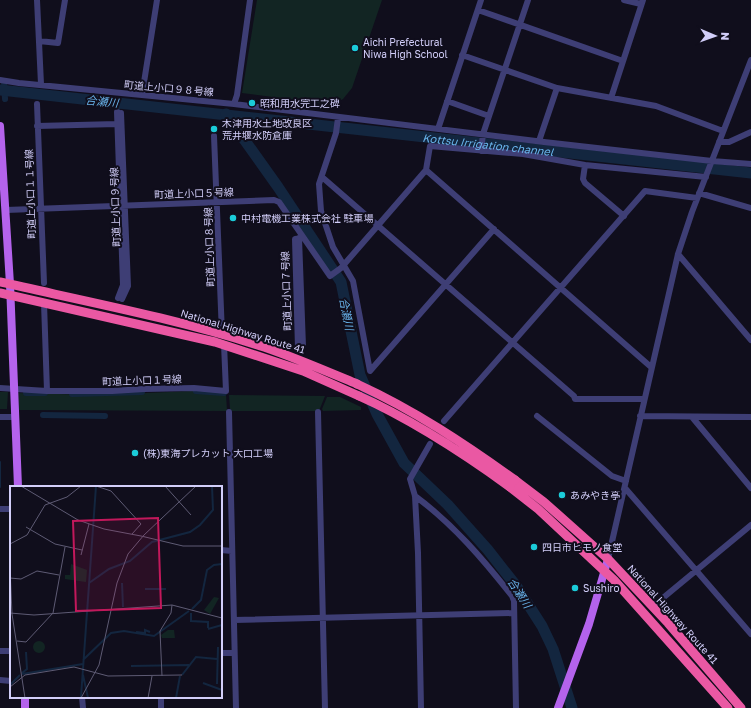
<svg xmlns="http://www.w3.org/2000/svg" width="751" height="708" font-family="'Golos Text','Noto Sans JP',sans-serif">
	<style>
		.green { fill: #122523 }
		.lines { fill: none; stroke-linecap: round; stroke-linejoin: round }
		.stream { stroke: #13263f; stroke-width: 2 }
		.canal { stroke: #13263f; stroke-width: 6 }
		.river { stroke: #13263f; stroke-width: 11 }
		.minor { stroke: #3e3e75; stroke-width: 6 }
		.major { stroke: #b463ec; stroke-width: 8 }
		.highway { stroke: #ea58a3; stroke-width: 9 }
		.highway-bridge { stroke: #ea58a3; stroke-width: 9 }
		.poi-dot { fill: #1bccd9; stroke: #100e1c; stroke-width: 1.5 }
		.labels { text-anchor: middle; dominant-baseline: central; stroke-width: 4; stroke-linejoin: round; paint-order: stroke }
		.poi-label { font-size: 10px; fill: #d2cef9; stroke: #100e1c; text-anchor: start }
		.street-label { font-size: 10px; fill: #d2cef9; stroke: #100e1c }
		.water-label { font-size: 11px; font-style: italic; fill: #69b4ec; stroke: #100e1c }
		.inset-river { fill: none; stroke: #13263f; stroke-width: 2 }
		.inset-road { fill: none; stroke: #5e5b74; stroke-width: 1 }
		.view { fill: #c2185b; fill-opacity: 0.15; stroke: #c2185b; stroke-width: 2 }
		.inset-edge { fill: none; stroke: #d2cef9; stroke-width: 2 }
	</style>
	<rect width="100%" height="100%" fill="#100e1c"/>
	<!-- green -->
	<path class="green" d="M257,0h125l-30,88 -9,11 -11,6 -90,-12z
		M193,391l33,3 1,17 -208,-1 -1,-17 81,2z
		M0,392h8l-1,17h-7z
		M229,395l96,1 -6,15h-87l-2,-2z
		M327,397h13l21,10v3l-38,1 -1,-2z"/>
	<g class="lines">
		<!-- stream -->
		<path class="stream" d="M119,110l1,-7
			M0,462v25"/>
		<!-- canal -->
		<path class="canal" d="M4,82l1,17
			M196,391l28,2
			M26,393h19
			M72,394l70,-2
			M43,415l62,1"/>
		<!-- river -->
		<g class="river">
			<path id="s1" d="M0,90l751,83"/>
			<path d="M226,114l52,73 63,95 19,93 17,39 27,49 44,42 40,45 29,37 25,39 11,23 19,59"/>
		</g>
		<!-- minor -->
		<path class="minor" d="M37,0l4,84
			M624,0l17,4
			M478,10l145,51
			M39,41l19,2 7,-43
			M462,55l95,33 99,18 67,25
			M0,80l19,3 215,21 310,38 168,19 39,3
			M142,95l15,-95
			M611,98l32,-98
			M447,101l42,15
			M37,104l7,179
			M234,104l3,-9 13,-95
			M117,112l6,173 -5,13
			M121,113l7,173 -6,13
			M338,118l-2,15 -17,51 2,27 12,36 20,34 17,90 124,-142
			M37,126l80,-2
			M438,129l43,-129
			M214,136l8,198
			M539,141l18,-53
			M719,142h10l22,-10
			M481,151l2,-17 45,-134
			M585,165l121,12
			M426,170l225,197
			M322,177l252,219 1,3h69
			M699,193l52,15
			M6,210l268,-10 5,2 51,74 11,-8 85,-98 4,-24 93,8 62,11 -2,14 2,4 39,33
			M678,254l73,86
			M44,303l3,88
			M298,347l5,-1 -4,-108
			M298,349l-3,-110 7,-1
			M0,388l47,3h65l32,-2 50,-1 32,3 -2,-47
			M229,412l7,296
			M318,412l7,296
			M537,416l75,60 14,5
			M640,416l111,1
			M0,417h14
			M692,417l59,71
			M444,421l201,-230 52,7
			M625,488l126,146
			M415,496c38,28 68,63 97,100l2,5 2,107
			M0,509h11
			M221,550l11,1
			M608,559l70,-305 14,-42 59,-152
			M652,607l99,-82
			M234,620l280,-7
			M0,651h11
			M221,653h13
			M0,680l11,1
			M82,697l1,11
			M161,697v11
			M421,708l-3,-155 -3,-57 -5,-17 20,-35"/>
		<!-- major -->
		<path class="major" d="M0,126l10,158 8,203
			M25,708v-11
			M558,708l31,-84 19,-65"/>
		<!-- highway -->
		<path class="highway" d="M0,282c89,20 178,37 264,65 32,11 62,24 93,37
			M0,293l215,49 88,29 56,25
			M515,480l29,22 64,57 60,64 73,85
			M510,487l28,22 76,71 114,128"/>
		<!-- highway-bridge -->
		<path class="highway-bridge" d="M357,384c57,26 108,60 158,96
			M359,396c54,24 104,57 151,91"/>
	</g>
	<!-- markers -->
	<g class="poi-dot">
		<circle cx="355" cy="48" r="4"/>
		<circle cx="252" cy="103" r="4"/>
		<circle cx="214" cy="129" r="4"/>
		<circle cx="233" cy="218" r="4"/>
		<circle cx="135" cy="453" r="4"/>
		<circle cx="562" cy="495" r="4"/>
		<circle cx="534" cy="547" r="4"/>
		<circle cx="575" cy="588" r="4"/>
	</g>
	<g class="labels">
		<!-- poi labels -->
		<g class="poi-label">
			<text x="363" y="42">Aichi Prefectural<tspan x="363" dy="12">Niwa High School</tspan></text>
			<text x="260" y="103">昭和用水完工之碑</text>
			<text x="222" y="123">木津用水土地改良区<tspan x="222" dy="12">荒井堰水防倉庫</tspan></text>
			<text x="241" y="218">中村電機工業株式会社 駐車場</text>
			<text x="143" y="453">(株)東海プレカット 大口工場</text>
			<text x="570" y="495">あみやき亭</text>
			<text x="542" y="547">四日市ヒモノ食堂</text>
			<text x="583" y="588">Sushiro</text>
		</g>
		<!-- street labels -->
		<g class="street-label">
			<text transform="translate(169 88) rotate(5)">町道上小口９８号線</text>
			<text transform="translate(194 193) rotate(-2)">町道上小口５号線</text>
			<text transform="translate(30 194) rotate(-92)">町道上小口１１号線</text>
			<text transform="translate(115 207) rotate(-92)">町道上小口９号線</text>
			<text transform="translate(209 247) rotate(-92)">町道上小口８号線</text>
			<text transform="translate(286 291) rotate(-92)">町道上小口７号線</text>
			<text transform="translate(243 331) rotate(17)">National Highway Route 41</text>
			<text transform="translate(142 380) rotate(-2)">町道上小口１号線</text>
			<text transform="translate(673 614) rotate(48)">National Highway Route 41</text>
		</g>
		<!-- water labels -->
		<g class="water-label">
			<text transform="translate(102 101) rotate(6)">合瀬川</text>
			<text stroke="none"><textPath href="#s1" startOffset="491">Kottsu Irrigation channel</textPath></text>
			<text transform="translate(347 314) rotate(79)">合瀬川</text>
			<text transform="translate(520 593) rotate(57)">合瀬川</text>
		</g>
	</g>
	<!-- overview -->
	<g transform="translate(10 486)">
		<rect width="212" height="212" fill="#100e1c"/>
		<path d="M61,78l16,6 -1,12 -21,-3v-4h5zM204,111l5,1 -9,16 -6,-4zM158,144h6l1,8h-13l-1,-3zM23 161a6 6 0 1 1 12 0a6 6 0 1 1-12 0Z" fill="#122523"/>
		<path class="inset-river" d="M79,97l20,-14 21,-8 22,-19 38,-10 10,-7 13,-15 -1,-24M112,97l1,24M135,103h21M182,123l9,-9 6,-30 7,-5 8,-1M181,127v8l17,1v6M198,143l14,-4M126,146l9,1v-3l5,2M73,174l28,-27 13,-2 30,5 35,-25M121,180l58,-1M12,187l5,-4 -1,-17M12,188l61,-10M73,189l5,23M172,189l14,-18 21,2M193,197l19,7M207,198l1,-37M0,199l10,-10M71,211l15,-211M166,212l4,-22"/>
		<path class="inset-road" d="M11,0l57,34 26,9 37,7M86,0l15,5 30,33 -9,10M155,0l26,29M16,41l29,17 27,6M131,50l42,10h39M0,58l17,-9 18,-30 22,-8 14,-11M71,69l8,-31M0,82l2,46 13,84M0,92l11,1 16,-8 22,4M0,127l24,2 138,-10 50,13M7,155l9,1 27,-29 12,-66M152,190l-2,-45 11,-18 1,-8M0,201l15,-12 49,-8 34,9 74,-1M71,212l18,-33 18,-82 11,-29 16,-19 52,-49M138,212l4,-22"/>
		<path class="view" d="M148,32l3,90 -85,3 -3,-90z"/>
		<rect width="212" height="212" class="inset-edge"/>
	</g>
	<!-- north arrow -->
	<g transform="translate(715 36) rotate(92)" stroke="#100e1c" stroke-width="3" paint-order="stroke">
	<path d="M0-3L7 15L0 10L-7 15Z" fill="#d2cef9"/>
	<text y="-6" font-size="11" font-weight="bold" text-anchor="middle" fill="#d2cef9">N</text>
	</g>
</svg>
